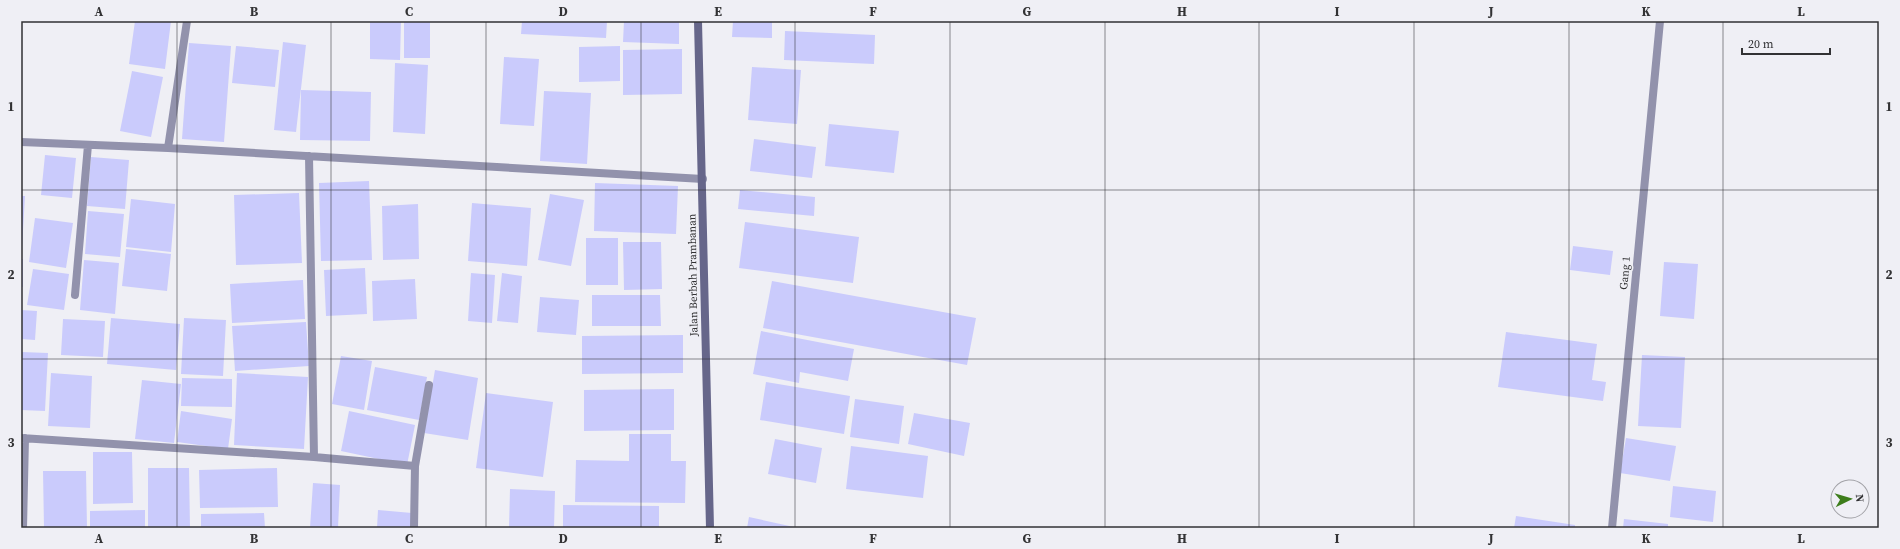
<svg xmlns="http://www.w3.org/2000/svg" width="1900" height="549" font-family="'Source Serif 4',serif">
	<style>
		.building { fill: #cacbfc }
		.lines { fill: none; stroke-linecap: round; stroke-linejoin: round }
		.street { stroke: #9292ac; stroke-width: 8 }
		.secondary { stroke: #66668a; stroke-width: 8 }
		.grid { fill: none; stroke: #323234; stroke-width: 1; stroke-opacity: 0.55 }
		.labels { text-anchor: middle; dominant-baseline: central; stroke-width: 3.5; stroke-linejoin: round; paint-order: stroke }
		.street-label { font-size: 11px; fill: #323234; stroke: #efeff5 }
		.neatline { fill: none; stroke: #323234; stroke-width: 1.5 }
		.grid-label { font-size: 13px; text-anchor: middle; font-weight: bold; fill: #323234 }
	</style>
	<rect width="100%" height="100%" fill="#efeff5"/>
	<!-- building -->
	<path class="building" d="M135,21h36l-6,48 -36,-5z
		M370,21h31l-1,39 -30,-1z
		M404,21h26v37h-26z
		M522,21h85l-1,17 -85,-4z
		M624,21h55v23l-56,-2z
		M733,21h39v17l-40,-1z
		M785,31l90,4 -1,29 -90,-4z
		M283,42l23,3 -10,87 -22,-2z
		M189,43l42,3 -7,96 -42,-3z
		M236,46l43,4 -4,37 -43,-4z
		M620,46v35l-41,1v-35z
		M682,49v45l-59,1v-45z
		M504,57l35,2 -5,67 -34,-2z
		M395,63l33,2 -3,69 -32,-2z
		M752,67l49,3 -4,54 -49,-4z
		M132,71l31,6 -12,60 -31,-6z
		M301,90l70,2 -1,49 -70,-1z
		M544,91l47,2 -4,71 -47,-3z
		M829,124l70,7 -5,42 -69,-7z
		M754,139l62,8 -4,31 -62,-7z
		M45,155l31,3 -4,40 -31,-3z
		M91,157l38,3 -4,49 -38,-3z
		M369,181l3,79 -51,1 -2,-78z
		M595,183l83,3 -2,48 -82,-3z
		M740,190l75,7 -1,19 -76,-7z
		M299,193l3,70 -66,2 -2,-70z
		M550,194l34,6 -13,66 -33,-6z
		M21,196h4l-3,52h-1z
		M131,199l44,5 -4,48 -45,-5z
		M472,203l59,5 -4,58 -59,-5z
		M418,204l1,55 -36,1 -1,-54z
		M88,211l36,3 -4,43 -35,-3z
		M35,218l38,5 -7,45 -37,-6z
		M745,222l114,15 -6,46 -114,-15z
		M586,238h32v47h-32z
		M623,242h38l1,47 -38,1z
		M1573,246l40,5 -3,24 -40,-5z
		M126,249l45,5 -4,37 -45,-5z
		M21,259h2v28h-2z
		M84,260l35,3 -4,51 -35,-4z
		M1664,262l34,2 -4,55 -34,-3z
		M365,268l2,46 -41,2 -2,-46z
		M33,269l36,5 -5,36 -37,-5z
		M471,273l24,2 -3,48 -24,-2z
		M502,273l20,3 -4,47 -21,-2z
		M415,279l2,40 -44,2 -1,-40z
		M303,280l2,39 -73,4 -2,-39z
		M772,281l204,37 -9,47 -204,-37z
		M592,295h68l1,31h-69z
		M540,297l39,3 -3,35 -39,-3z
		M21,310l16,1 -2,29 -14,-1z
		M111,318l69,6 -4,46 -69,-6z
		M184,318l42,2 -3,56 -42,-2z
		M63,319l42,2 -2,36 -42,-2z
		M306,322l3,44 -74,5 -3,-45z
		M761,331l93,18 -6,32 -48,-9 -1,11 -46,-9z
		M1506,332l91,12 -5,36 14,2 -3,19 -105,-14z
		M683,335v38l-101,1v-38z
		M21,352l27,1 -3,58 -24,-1z
		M1642,355l43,2 -4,71 -43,-2z
		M341,356l31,5 -8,49 -32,-6z
		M375,367l52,10 -8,43 -52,-10z
		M435,370l43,8 -10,62 -44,-7z
		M51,373l41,3 -2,52 -42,-2z
		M237,373l71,4 -4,72 -70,-4z
		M182,378l50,1v28l-51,-1z
		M142,380l39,4 -7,59 -39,-4z
		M766,382l84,14 -6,38 -84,-14z
		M674,389v41l-90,1v-41z
		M486,393l67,9 -10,75 -67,-9z
		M855,399l49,7 -5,38 -49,-7z
		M181,411l51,8 -4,30 -51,-7z
		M349,411l66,14 -8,40 -66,-14z
		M914,413l56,10 -6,33 -56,-12z
		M629,434h42v27h15l-1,42 -110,-1 1,-42 53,1z
		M1626,438l50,8 -6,35 -50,-8z
		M775,439l47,9 -6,35 -48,-9z
		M851,446l77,10 -5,42 -77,-9z
		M93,452h39l1,51 -40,1z
		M148,468h41l1,60h-42z
		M277,468l1,39 -78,1 -1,-38z
		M43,471h43l1,57h-43z
		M313,483l27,2 -2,43h-28z
		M1673,486l43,5 -3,31 -43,-5z
		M510,489l45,2 -1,37h-45z
		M563,505l96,1v22h-96z
		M145,510v18h-55v-17z
		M378,510l34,3 -1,15h-34z
		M264,513l1,15h-64v-14z
		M1516,516l59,9v3h-61z
		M749,517l45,10v1h-47z
		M1624,519l44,5v4h-45z"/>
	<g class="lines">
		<!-- street -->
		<path class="street" d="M21,142l147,6 535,31
			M168,148l19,-127
			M75,295l13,-150
			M21,438l293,19 -5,-301
			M314,457l101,9
			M23,528l2,-90
			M414,528l1,-62 14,-81
			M1612,528l48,-507"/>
		<!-- secondary -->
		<path class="secondary" d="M698,21l12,507"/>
	</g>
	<!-- grid -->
	<path class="grid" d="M177,21v507M331,21v507M486,21v507M641,21v507M795,21v507M950,21v507M1105,21v507M1259,21v507M1414,21v507M1569,21v507M1723,21v507M21,190h1858M21,359h1858"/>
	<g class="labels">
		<!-- street labels -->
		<g class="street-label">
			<text transform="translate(1625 273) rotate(-85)">Gang 1</text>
			<text transform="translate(693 275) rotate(-91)">Jalan Berbah Prambanan</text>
		</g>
	</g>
	<!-- border -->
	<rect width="1900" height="549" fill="none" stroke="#efeff5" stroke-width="44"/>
	<!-- north arrow -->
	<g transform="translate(1850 499) rotate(85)"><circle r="19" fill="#efeff5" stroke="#a3a3a8"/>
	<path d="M0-3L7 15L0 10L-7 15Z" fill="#3d7d1b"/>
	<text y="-6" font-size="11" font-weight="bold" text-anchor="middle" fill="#323234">N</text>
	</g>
	<!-- scale -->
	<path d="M1742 48v6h88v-6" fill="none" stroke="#323234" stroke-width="2"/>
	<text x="1748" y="48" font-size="12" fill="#323234" stroke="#efeff5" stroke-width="3" paint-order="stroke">20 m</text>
	<rect x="22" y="22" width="1856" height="505" class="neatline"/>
	<g class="grid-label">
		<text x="99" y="16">A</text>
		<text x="254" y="16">B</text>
		<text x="409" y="16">C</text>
		<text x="563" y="16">D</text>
		<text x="718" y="16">E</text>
		<text x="873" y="16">F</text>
		<text x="1027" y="16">G</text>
		<text x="1182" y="16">H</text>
		<text x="1337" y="16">I</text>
		<text x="1491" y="16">J</text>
		<text x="1646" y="16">K</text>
		<text x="1801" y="16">L</text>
		<text x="11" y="111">1</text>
		<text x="1889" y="111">1</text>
		<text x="11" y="279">2</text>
		<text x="1889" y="279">2</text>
		<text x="11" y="447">3</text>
		<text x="1889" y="447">3</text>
		<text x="99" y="543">A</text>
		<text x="254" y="543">B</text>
		<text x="409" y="543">C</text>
		<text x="563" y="543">D</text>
		<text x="718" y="543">E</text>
		<text x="873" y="543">F</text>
		<text x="1027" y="543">G</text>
		<text x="1182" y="543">H</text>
		<text x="1337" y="543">I</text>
		<text x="1491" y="543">J</text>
		<text x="1646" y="543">K</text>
		<text x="1801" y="543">L</text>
	</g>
</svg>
